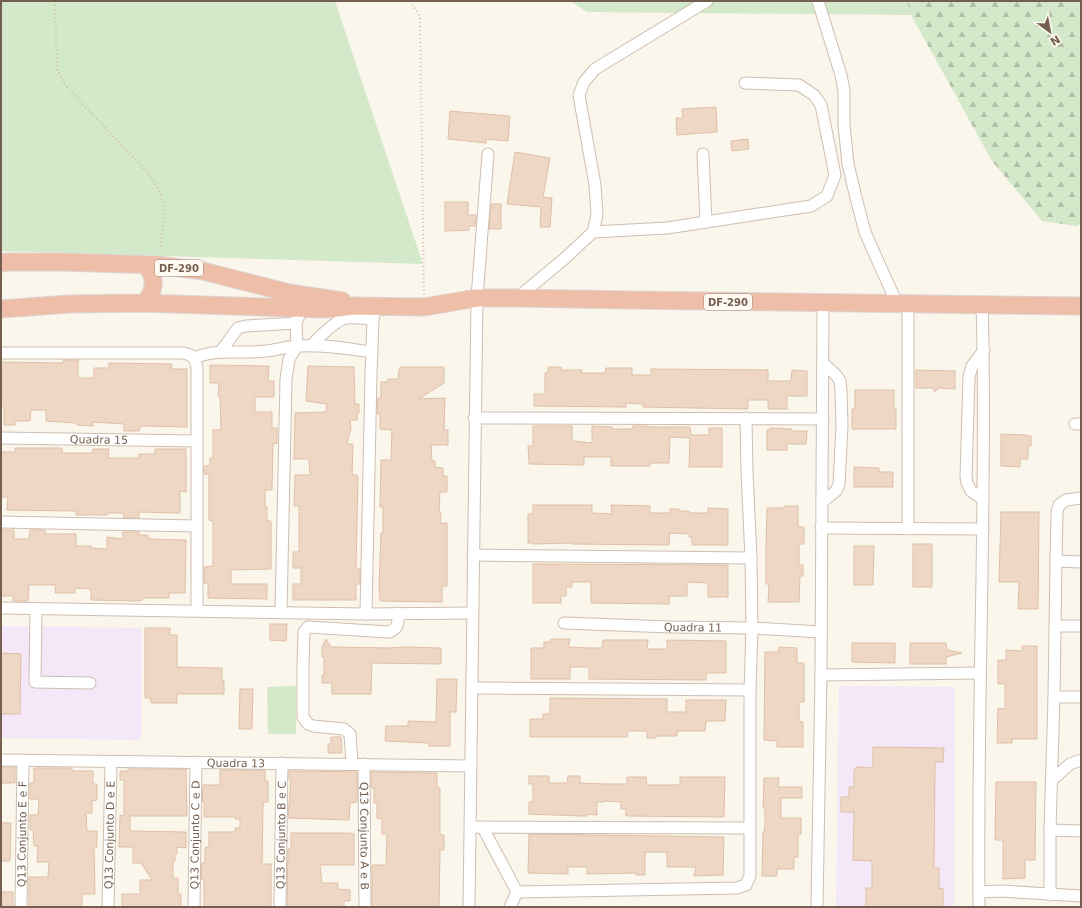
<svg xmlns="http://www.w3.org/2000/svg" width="1082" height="908" font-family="'DejaVu Sans',sans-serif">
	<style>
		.education { fill: #f3e7f8 }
		.green { fill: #d4e8ca }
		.forest { fill: url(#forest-firs) }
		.building { fill: #eed8c5; stroke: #dfbfa7 }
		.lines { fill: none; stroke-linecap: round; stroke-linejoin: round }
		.minor-casing { stroke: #cdbeb1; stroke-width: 13 }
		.highway-casing { stroke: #dbd5d2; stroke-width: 19 }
		.path { stroke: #d3bba8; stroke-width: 2; stroke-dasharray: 1 3; stroke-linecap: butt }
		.minor { stroke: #fff; stroke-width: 11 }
		.highway { stroke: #efbea8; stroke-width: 17 }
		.labels { text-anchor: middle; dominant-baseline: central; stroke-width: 3; stroke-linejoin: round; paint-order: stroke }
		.shield { fill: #fef9f1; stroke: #9d8d80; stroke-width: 1 }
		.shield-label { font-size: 10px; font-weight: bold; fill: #745f50 }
		.street-label { font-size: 11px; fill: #745f50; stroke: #fef9f1 }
	</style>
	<defs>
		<pattern id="forest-firs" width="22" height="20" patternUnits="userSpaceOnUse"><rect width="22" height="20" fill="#d4e8ca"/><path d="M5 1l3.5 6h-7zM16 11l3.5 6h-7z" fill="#b1bfa6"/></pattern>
	</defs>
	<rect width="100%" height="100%" fill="#fbf6eb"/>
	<!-- education -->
	<path class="education" d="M1,626l141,2 -1,112 -140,-2z
		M839,686l116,1 -1,220h-118z"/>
	<!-- green -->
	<path class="green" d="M1,1h334l88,263 -422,-13z
		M570,1h337l4,14 -324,-3z
		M296,686v48h-28l-1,-47z"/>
	<!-- forest -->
	<path class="forest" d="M907,1h174v222l-4,3 -35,-5 -50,-60 -81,-146z"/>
	<!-- building -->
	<path class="building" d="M716,107l1,25 -40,3 -1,-17h7l-1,-9z
		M450,111l60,5 -2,25 -22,-2v4l-38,-4z
		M748,139l1,10 -17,2 -1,-10z
		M515,152l35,6 -7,39 9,1 -2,29h-10l1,-20 -34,-3z
		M445,202h23v13h8l-1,11h-6v4l-24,1z
		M491,204h10v25h-12z
		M63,360h15v18h16v-10h15v-5l63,1 -1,5h16v58l-46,-1 -2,5h-15v-7l-31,-2v4l-16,-1v-2l-31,-2v-11h-15l-1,11h-15v4h-11v-19h-3v-44l62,1z
		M210,365l59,1 -1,15h6v16h-19v15h17v16h5v16l-4,-1 -1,47h-7v17h2v14h4v48l-40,1v14h36v15l-59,-1v-15h-4v-16l9,-1v-45l-4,-1v-46h-5v-8h6v-8h3v-28h8l-1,-34h-2l1,-13h-9z
		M308,366l46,1 1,37h4v9h-2v7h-7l1,8 -4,16h6l-1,30 6,2 -2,93h4v15h-4v16h-63v-16h8v-16h-8v-16h6v-46h-5l1,-31h15l-1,-16h-15l1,-46 31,-1 1,-8 -21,-3z
		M400,367h44v16l-25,16 26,-1 -1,32h4v15h-17l1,16h3v6l8,1v8h4v16h-7l-1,21h2l-1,10h7v63h-5v16l-62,-1 -1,-16 2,-52h2v-26h-3l1,-47h10l1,-30 -12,-1v-15h-3l1,-16h3v-16h7v-3h10l1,-10h1z
		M548,367h13v3h21l-1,3h24l1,-5h26v7h19v-6l117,1v11h23l1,-11 15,1v25h-20v13h-19v-9h-20v9l-105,-2v-3l-17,-1v4l-92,-1v-12h11v-21h3z
		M916,370l39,1v18l-17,-1 -3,4 -2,-4h-17z
		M855,390h39v19h2v20h-44v-20h3z
		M533,426h39v15l20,2v-17l20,1v2h19l2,-1v-2h13l5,1h39l1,8h18v-7h13v39h-33l1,-29 -20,-1 -1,26h-19v3h-39v-9h-27v8l-55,-1 -1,-18h5z
		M770,428l22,1v2h15l-1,13h-19v6h-20v-20h3z
		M1001,434l26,1v1h4v10h-3v13h-8v8l-19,-1z
		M15,448h47v5h31v-4h16l-1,9h31v-4h16v-5h31v43l-6,-1v22l-41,-1v6h-15l-1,-5h-16v2h-31v-4l-69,-1 1,-13h-7v-45h14z
		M854,467l25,1v4h14v15h-39z
		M533,505h59v8l20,1 -1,-9 39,1v7h20v-4h9v2h10v2h19v-5l20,1v36h-36v-8h-3v-3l-19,-1 -1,12 -97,-1v-1l-39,1v-1h-5v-29h5z
		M784,506h14v21h6v17h-5v21h4v11h-3l-1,26h-31l1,-18h-3v-39l1,-37h17z
		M1001,512h38l-1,97h-20l1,-27h-20z
		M1,530h13v9h15l1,-9h15v4h31v12h15v2l16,1v-12l16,2v-7h16v3h9v4l38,1 -1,53h-16v5h-27v2l-4,1 -47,-1v-11l-16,-1v5h-20l1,-8h-27l-1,16h-15v-5h-12z
		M913,544h19v43h-19z
		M854,546h20l-1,39h-19z
		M533,564l195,1v32h-20v-14l-21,-1v14h-18v8l-78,-1v-21h-19v5h-6v9h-5v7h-28z
		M270,624h17l-1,17 -16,-1z
		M145,628h25v7h7v32l45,1v13l2,-1v14h-47v9h-26v-5h-6z
		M326,639l5,8 59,1 15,-1 36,1v16l-69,-1 -1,31h-39v-11h-10v-8h2v-18h-2v-10z
		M551,639h19l-2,8 21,1h13l1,-8h45l-1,9h20v-9l59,1v32h-20v7l-117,-1v-12h-19v12h-39v-31h13v-6h6z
		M852,643h43v20l-43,-1z
		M910,643h36l1,7 15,3 -16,4v7h-36z
		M1022,646h15v93h-25v4h-15l1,-35 7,1v-25h-7v-24h8v-10l16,1z
		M779,647l18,1v15h7v39h-5v19l4,1v25h-26v-6l-13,-1 1,-88h14z
		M1,653l20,1 -1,60h-19z
		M437,679h20l-1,33h-6v34h-21v-3l-44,-2 1,-15h22v-5l28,1z
		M240,689h13l-1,40h-13z
		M550,698l117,1v13h19v-12h40l-1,21h-19l-1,10h-28v5h-21v2h-9v-7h-19l-1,6h-97v-18h13v-5h7z
		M331,737h10l1,16h-14v-9h3z
		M873,747l71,1 -1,14h-8l-1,106h5v21l4,-1v19h-77v-19h6v-27l-19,-1 1,-48h-13v-15h8v-10h5v-17l3,-3 16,1z
		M1,767h14v16h-14z
		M34,768h38v3h21v13h4v16l-5,1v12h-6l1,18h10v16h-3l1,47h-13v13h-53v-30h19l1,-15h-12l1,-16h-4l-1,-16h-3v-15h8l1,-16h-9v-16h4z
		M128,769h58l1,47h-57v15l56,1v16l-9,-1v7h-2v7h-2v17h5v16h3v13h-59v-13h18v-14h12l-11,-17h-8v-16h-14l1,-32 4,1v-36h-4v-9h8z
		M220,770h45v11h3v21h-4l-1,5 -1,57h9v43h-67v-28h-3l1,-16h3v-15l4,-2v-14h26v-4h5v-9h-5l1,-2h-32v-16h-2l1,-16h17z
		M289,771l68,1v30l-7,1 -1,17 -61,-2 3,-39h-2z
		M371,772l66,1v15h3v47h4v15h-4l-1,57h-67v-42h14l1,-31h-5v-15l-5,-1v-15h-3v-15l-3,-1z
		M529,776h20v7h18l1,-7h12v7l25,1h22v-7h19l1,8h33v-8h45l-1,40 -98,-1v-7h-5v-7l-18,-1v1h-6v13l-10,-1v2h-5l-53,-2v-12h4v-18h-4z
		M764,778h15l-1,9h24v11h-21v20h20v16h-3v23h-4v12h-17v7h-15l1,-44h1l1,-8v-16h-2z
		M996,782h40l-1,78h-10v18l-22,1v-39h-8z
		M1,823h10l-1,38h-9z
		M291,833h58l5,1v31h-34l2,18h16v6l12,1v11h-6v6h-57l1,-58h3z
		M529,834l195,3 -1,38 -29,1 2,-9h-29v-15h-22v23h-9v-2l-49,1v-7h-19v7l-40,-1z
		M1,892h12v15h-12z"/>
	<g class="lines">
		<defs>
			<g id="minor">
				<path d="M818,1l23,74 3,16v34l4,39 8,34 9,34 15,34 15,33 8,4"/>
				<path d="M703,154l3,68"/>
				<path d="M593,232l74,-4 144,-22 16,-10 8,-21 -14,-70 -7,-10 -15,-10 -54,-2"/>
				<path d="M517,298l47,-39 29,-27 4,-17 -2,-30 -16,-90 5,-13 11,-13 112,-68"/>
				<path d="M908,303v226"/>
				<path d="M312,345c7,-8 25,-26 35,-27 9,-1 18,1 26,1"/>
				<path d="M221,351l17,-23 8,-2 50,-3"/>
				<path d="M1,353h183l6,2 4,3 3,9v243"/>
				<path d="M194,358c24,-10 47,-4 72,-7 11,-1 22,-5 33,-5 24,-2 49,3 73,6"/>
				<path d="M474,418l349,1"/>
				<path d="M1075,424h6"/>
				<path id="s1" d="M1,438l195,3"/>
				<path d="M983,499l-12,-8 -4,-8 -1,-7 3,-99 3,-11 12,-16"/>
				<path d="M822,502l14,-11 3,-7 3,-58 -1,-35 -1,-10 -4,-6 -12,-11"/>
				<path d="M1,522l195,4"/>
				<path d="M821,528l162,1"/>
				<path d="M473,555l278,3"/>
				<path d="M1056,561l1,-49 2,-7 7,-5 15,-2"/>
				<path d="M1,608l365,6 106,-1"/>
				<path d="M36,609l-1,73 55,1"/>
				<path d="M281,612l5,-233 3,-20 8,-13 -1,-23 6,-15"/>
				<path d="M366,614l5,-240 2,-55 3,-12"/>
				<path id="s2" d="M564,623l106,4 82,1 69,4"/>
				<path d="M1055,626h26"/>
				<path d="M821,675l159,-2"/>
				<path d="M472,688l278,2"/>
				<path d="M1054,697l2,-136 25,1"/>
				<path id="s3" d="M1,760l470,6"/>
				<path d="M352,764l-2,-30 -6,-5 -31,-3 -5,-2 -5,-7v-52l1,-33 4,-5 81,5c10,-3 9,-10 9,-19"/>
				<path id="s4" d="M364,764l1,143"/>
				<path d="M1051,781l19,-17 11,-4"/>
				<path d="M471,827l278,1"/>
				<path d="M483,828l34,64"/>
				<path d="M1050,830l4,-133h27"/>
				<path d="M517,892l220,-4 9,-3 4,-9v-186l2,-62 -1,-70 -4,-86 -1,-54"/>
				<path d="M979,892l23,-1 79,5"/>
				<path d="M1050,895v-65l31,1"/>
				<path id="s5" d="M21,907l2,-147"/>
				<path id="s6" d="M108,907l3,-145"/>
				<path id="s7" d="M194,907l2,-145"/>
				<path id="s8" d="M280,907l2,-144"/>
				<path d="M469,907l8,-609 11,-144"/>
				<path d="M510,907l7,-15"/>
				<path d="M817,907l4,-232 2,-372"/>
				<path d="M979,907c-1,-110 1,-220 3,-330 1,-91 3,-182 0,-272"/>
			</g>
			<path id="highway" d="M1,263l8,-1h54l95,3 45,6 86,22 53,8
				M144,303c12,-12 12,-26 2,-38
				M1,309l68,-5 75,-1 179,6 15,-1 15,-2 71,1 53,-9h40l111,2 453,6"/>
		</defs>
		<!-- minor casing -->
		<use href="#minor" class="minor-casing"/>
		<!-- highway casing -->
		<use href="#highway" class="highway-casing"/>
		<!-- path -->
		<path class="path" d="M55,1l2,68 8,16 83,88 11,16 6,18 -5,45
			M410,1l10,15 4,279"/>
		<!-- minor -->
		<use href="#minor" class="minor"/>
		<!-- highway -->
		<use href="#highway" class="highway"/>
	</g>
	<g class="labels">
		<!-- shield labels -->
		<g class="shield">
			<rect x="155" y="260" width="48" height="16" rx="3"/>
			<rect x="704" y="294" width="48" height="16" rx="3"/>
		</g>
		<g class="shield-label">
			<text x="179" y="268">DF-290</text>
			<text x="728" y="302">DF-290</text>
		</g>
		<!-- street labels -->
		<g class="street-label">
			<text stroke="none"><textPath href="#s1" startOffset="98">Quadra 15</textPath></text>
			<text stroke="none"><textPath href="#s2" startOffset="129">Quadra 11</textPath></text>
			<text stroke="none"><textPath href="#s3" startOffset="235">Quadra 13</textPath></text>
			<text stroke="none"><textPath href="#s5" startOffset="73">Q13 Conjunto E e F</textPath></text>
			<text stroke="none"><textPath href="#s6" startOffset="72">Q13 Conjunto D e E</textPath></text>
			<text stroke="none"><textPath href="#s7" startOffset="72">Q13 Conjunto C e D</textPath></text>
			<text stroke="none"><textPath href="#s8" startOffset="72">Q13 Conjunto B e C</textPath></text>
			<text stroke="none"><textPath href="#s4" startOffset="72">Q13 Conjunto A e B</textPath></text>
		</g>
	</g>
	<!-- border -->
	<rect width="1082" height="908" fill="none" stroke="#745f50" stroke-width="4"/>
	<!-- north arrow -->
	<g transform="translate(1050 32) rotate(148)" stroke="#fef9f1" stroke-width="3" paint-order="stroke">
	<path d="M0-3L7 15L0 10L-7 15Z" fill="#745f50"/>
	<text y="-6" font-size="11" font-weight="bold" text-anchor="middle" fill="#745f50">N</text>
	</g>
</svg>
